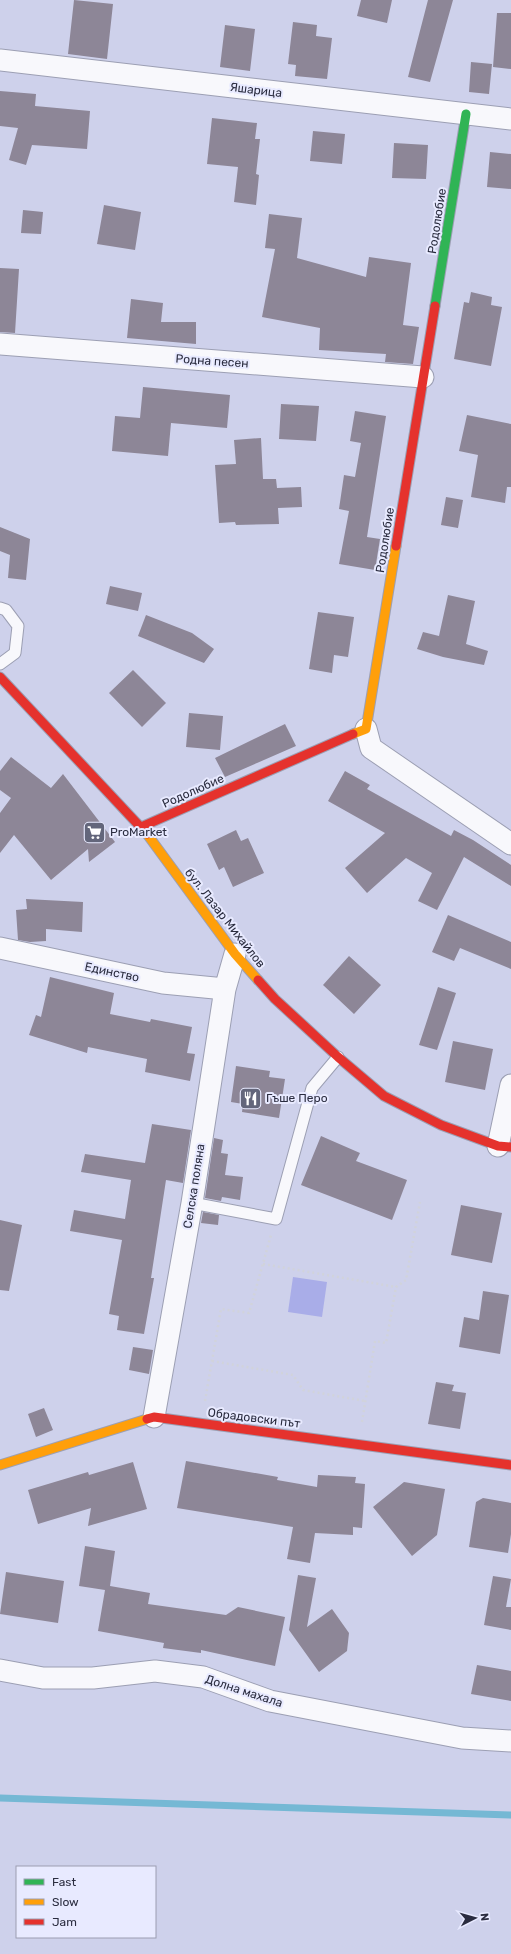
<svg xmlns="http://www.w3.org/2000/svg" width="511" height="1954" font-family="Rubik,sans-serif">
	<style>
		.green { fill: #a9ade8 }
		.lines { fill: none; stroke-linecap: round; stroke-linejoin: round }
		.stream { stroke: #75b8d4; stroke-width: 7 }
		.building { fill: #8d8697 }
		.lane-casing { stroke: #9c9fb3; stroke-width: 13 }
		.street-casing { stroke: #9c9fb3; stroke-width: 23 }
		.fast-casing { stroke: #9c9fb3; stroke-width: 11 }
		.slow-casing { stroke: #9c9fb3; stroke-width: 11 }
		.jam-casing { stroke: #9c9fb3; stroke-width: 11 }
		.path { stroke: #d1d3db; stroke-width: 2.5; stroke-dasharray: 2 3; stroke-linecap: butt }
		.lane { stroke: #f8f8fc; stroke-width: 11 }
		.street { stroke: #f8f8fc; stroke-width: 21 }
		.fast { stroke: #30b455; stroke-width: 9 }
		.slow { stroke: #ff9f0a; stroke-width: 9 }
		.jam { stroke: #e5322d; stroke-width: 9 }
		.labels { text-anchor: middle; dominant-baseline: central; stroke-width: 4; stroke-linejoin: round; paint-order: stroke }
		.street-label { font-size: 12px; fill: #2a2c3f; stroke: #e8eaff }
		.poi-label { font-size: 12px; fill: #2a2c3f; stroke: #e8eaff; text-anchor: start }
	</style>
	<rect width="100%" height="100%" fill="#ced1eb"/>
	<!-- green -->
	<path class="green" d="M293,1277l34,5 -5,35 -34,-5z"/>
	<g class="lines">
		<!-- stream -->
		<path class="stream" d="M0,1798l511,17"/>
	</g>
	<!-- building -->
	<path class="building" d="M74,0l39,4 -6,55 -39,-5z
		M361,0h31l-5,23 -30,-7z
		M428,0h25l-23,82 -22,-5z
		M497,13h14v56l-18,-2z
		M293,22l24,3 -1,11 16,2 -5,41 -32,-3 1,-11 -8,-1z
		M225,25l30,4 -5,42 -30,-4z
		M471,62l21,2 -3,30 -20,-2z
		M0,91l36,3 -1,12 55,5 -3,38 -55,-4 -6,20 -17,-5 9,-32 -18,-2z
		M212,118l45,5 -2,16h5l-4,35 3,1 -3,30 -22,-3 4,-35 -31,-3z
		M313,131l32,3 -3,30 -32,-3z
		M394,143l34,2 -2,34 -34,-1z
		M490,152l21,2v35l-24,-2z
		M104,205l37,7 -6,38 -38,-6z
		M23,210l20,2 -2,22 -20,-1z
		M269,214l33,4 -5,40 69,19 3,-20 42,6 -8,62 16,2 -6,37 -28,-2 1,-8 -67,-4 1,-22 -58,-11 13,-68 -10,-1z
		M0,268l19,1 -4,64 -15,-1z
		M471,292l21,5 -1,8 11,2 -11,59 -37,-7 10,-57 5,1z
		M131,299l32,4 -2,19h35v22l-69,-6z
		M143,387l87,8 -3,33 -56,-5 -3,33 -56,-5 3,-35 25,2z
		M281,404l38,2 -3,35 -37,-2z
		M355,411l31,5 -19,121 13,2 -5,31 -36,-6 10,-53 -10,-2 5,-34 11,2 6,-34 -11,-2z
		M467,415l44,9v63h-4l-2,16 -34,-6 7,-42 -19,-4z
		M261,438l2,41h13l1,9 24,-1 1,20 -24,1 1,16 -43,1 -1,-3 -16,1 -4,-58 21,-1 -2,-24z
		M446,497l17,3 -5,28 -17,-3z
		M0,527l30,12 -4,41 -18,-2 2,-23 -10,-4z
		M110,586l32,7 -4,18 -32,-7z
		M448,595l27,6 -9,43 22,7 -4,14 -41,-8 -26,-8 6,-17 16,4z
		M318,612l36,5 -6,40 -14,-2 -2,18 -23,-4z
		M146,615l46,18 22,16 -10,14 -66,-27z
		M133,670l33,33 -24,24 -33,-34z
		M189,713l34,3 -3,34 -34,-3z
		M285,724l11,22 -71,31 -10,-19z
		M11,757l40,31 12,-14 52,68 -26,20 -1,-13 -37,31 -37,-45 -14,18v-40l11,-15 -11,-8v-19z
		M345,771l25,14 -3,4 84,47 3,-6 19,10 38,25v21l-47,-29 -27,53 -19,-9 14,-28 -26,-15 -39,35 -22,-25 40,-35 -57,-32z
		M236,830l5,11 7,-3 16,35 -31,14 -9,-20 -5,3 -12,-26z
		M26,899l57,3 -1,30 -36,-3v12l-16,1 -12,-2 -2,-30 11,-1z
		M448,915l63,27v27l-51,-21 -6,13 -22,-9z
		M349,956l32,29 -27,29 -31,-29z
		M50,977l64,16 -4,21 40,8 1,-3 41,8 -5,26 8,1 -5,27 -45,-9 2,-13 -59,-12 -1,6 -58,-18 7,-20 5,2z
		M438,987l18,6 -19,57 -18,-5z
		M453,1041l40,8 -8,41 -40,-8z
		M236,1066l34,5 -1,6 16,2 -6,39 -37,-6 1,-8 -12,-2z
		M152,1124l39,6 -8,53 -17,-3 -15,98h3l-10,56 -27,-4 2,-14 -10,-2 13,-74 -52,-9 4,-21 51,9 6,-39 -50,-8 4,-18 60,9z
		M321,1136l39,17 -4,8 51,19 -15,40 -91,-35z
		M214,1138l9,2 -2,13 7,1 -3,21 18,2 -3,23 -18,-3 -1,4 -16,-3z
		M461,1205l41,8 -10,50 -41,-8z
		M203,1212l16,3 -1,10 -17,-2z
		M0,1220l22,5 -13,66 -9,-1z
		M483,1291l26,4 -9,59 -41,-7 5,-30 15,3z
		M133,1347l20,3 -4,24 -20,-4z
		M436,1382l18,3 -2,6 14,2 -6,36 -32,-5z
		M44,1408l9,22 -17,7 -8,-23z
		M186,1461l92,16 -1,3 40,7 1,-12 38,2 -1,6 10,1 -3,44 -9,-1v8l-38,-2 -5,30 -23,-4 6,-32 -116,-19z
		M133,1462l14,47 -59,17 3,-18 -53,16 -10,-34 60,-18 1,3z
		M404,1482l41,7 -8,46 -25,21 -39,-49z
		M483,1498l28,5v31l-3,19 -39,-6 7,-45z
		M85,1546l30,5 -5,35 40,7 -2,11 78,11 12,-8 47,10 -10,49 -74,-16v3l-38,-5 1,-5 -66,-12 7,-41 -26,-4z
		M6,1572l58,9 -6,42 -58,-9z
		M298,1575l18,3 -9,49 25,-18 17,24 -2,18 -28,21 -30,-42z
		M493,1576l18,3 -5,28h5v23l-27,-5z
		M477,1665l34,6v30l-40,-7z"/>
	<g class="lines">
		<defs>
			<path id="lane" d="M0,608l6,2 12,16 -3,27 -15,11
				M192,1203l84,16 36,-131 26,-31"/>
			<path id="street" d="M0,60l511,59
				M0,344l423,33
				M366,729l5,19 140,96
				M0,948l163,35 62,6
				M498,1146l13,-61
				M154,1417l38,-214 33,-214 10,-35
				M0,1670l43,8h50l62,-7 48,6 67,24 192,37 49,3"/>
			<path id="fast" d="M435,306l31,-192"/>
			<path id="slow" d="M353,734l13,-5 30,-183
				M147,834l88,120 23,26
				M0,1465l147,-46"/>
			<path id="jam" d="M396,546l39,-240
				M0,677l147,157
				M141,827l212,-93
				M258,980l17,19 63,58 46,39 57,29 57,21 13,1
				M147,1419l7,-2 357,48"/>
		</defs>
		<!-- lane casing -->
		<use href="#lane" class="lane-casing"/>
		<!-- street casing -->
		<use href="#street" class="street-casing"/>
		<!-- fast casing -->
		<use href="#fast" class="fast-casing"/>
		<!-- slow casing -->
		<use href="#slow" class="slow-casing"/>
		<!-- jam casing -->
		<use href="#jam" class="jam-casing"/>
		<!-- path -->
		<path class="path" d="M263,1264l133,23
			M212,1361l81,14 10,15 62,11
			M205,1401l16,-92 28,4 22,-78
			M362,1422l13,-81 11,2 10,-56 10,-7 14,-78"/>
		<!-- lane -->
		<use href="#lane" class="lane"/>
		<!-- street -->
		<use href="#street" class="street"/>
		<!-- fast -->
		<use href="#fast" class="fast"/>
		<!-- slow -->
		<use href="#slow" class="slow"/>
		<!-- jam -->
		<use href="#jam" class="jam"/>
	</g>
	<!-- icons -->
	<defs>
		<symbol id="supermarket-square" viewBox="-11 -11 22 22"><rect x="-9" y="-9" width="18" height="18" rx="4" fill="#63667b" stroke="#e8eaff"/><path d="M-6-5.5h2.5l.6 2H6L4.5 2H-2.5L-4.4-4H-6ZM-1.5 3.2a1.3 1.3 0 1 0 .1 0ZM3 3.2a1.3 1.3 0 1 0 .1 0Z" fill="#fff"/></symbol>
		<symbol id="restaurant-square" viewBox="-11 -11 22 22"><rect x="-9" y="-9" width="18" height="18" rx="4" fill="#63667b" stroke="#e8eaff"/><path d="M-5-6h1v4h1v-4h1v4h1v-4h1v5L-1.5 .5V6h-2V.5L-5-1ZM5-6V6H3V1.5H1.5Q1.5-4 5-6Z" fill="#fff"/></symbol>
	</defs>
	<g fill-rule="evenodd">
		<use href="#supermarket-square" x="82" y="820" width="25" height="25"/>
		<use href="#restaurant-square" x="238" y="1086" width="25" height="25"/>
	</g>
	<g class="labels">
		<!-- street labels -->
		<g class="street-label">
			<text transform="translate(256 90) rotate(7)">Яшарица</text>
			<text transform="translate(437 221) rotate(-81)">Родолюбие</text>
			<text transform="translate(212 361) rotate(4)">Родна песен</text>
			<text transform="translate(385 540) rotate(-81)">Родолюбие</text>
			<text transform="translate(193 791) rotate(-24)">Родолюбие</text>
			<text transform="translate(225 918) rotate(52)">бул. Лазар Михайлов</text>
			<text transform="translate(112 972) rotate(12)">Единство</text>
			<text transform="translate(194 1186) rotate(-81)">Селска поляна</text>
			<text transform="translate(254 1418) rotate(7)">Обрадовски път</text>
			<text transform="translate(244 1691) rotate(18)">Долна махала</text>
		</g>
		<!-- poi labels -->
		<g class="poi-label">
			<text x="110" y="832">ProMarket</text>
			<text x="266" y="1098">Гъше Перо</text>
		</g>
	</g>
	<!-- legend -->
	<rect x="16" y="1866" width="140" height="72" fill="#e8eaff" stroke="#9c9eb2"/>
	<rect x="24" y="1879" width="20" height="6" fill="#30b455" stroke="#9c9eb2"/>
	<text x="52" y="1886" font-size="12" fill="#2a2c3f">Fast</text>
	<rect x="24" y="1899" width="20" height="6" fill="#ff9f0a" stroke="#9c9eb2"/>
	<text x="52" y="1906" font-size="12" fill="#2a2c3f">Slow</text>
	<rect x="24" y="1919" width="20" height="6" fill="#e5322d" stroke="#9c9eb2"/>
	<text x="52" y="1926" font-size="12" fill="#2a2c3f">Jam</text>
	<!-- north arrow -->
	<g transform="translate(475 1918) rotate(84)" stroke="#e8eaff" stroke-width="3" paint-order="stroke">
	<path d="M0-3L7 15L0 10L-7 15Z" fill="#2a2c3f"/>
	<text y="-6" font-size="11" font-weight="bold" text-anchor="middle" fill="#2a2c3f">N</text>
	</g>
</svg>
